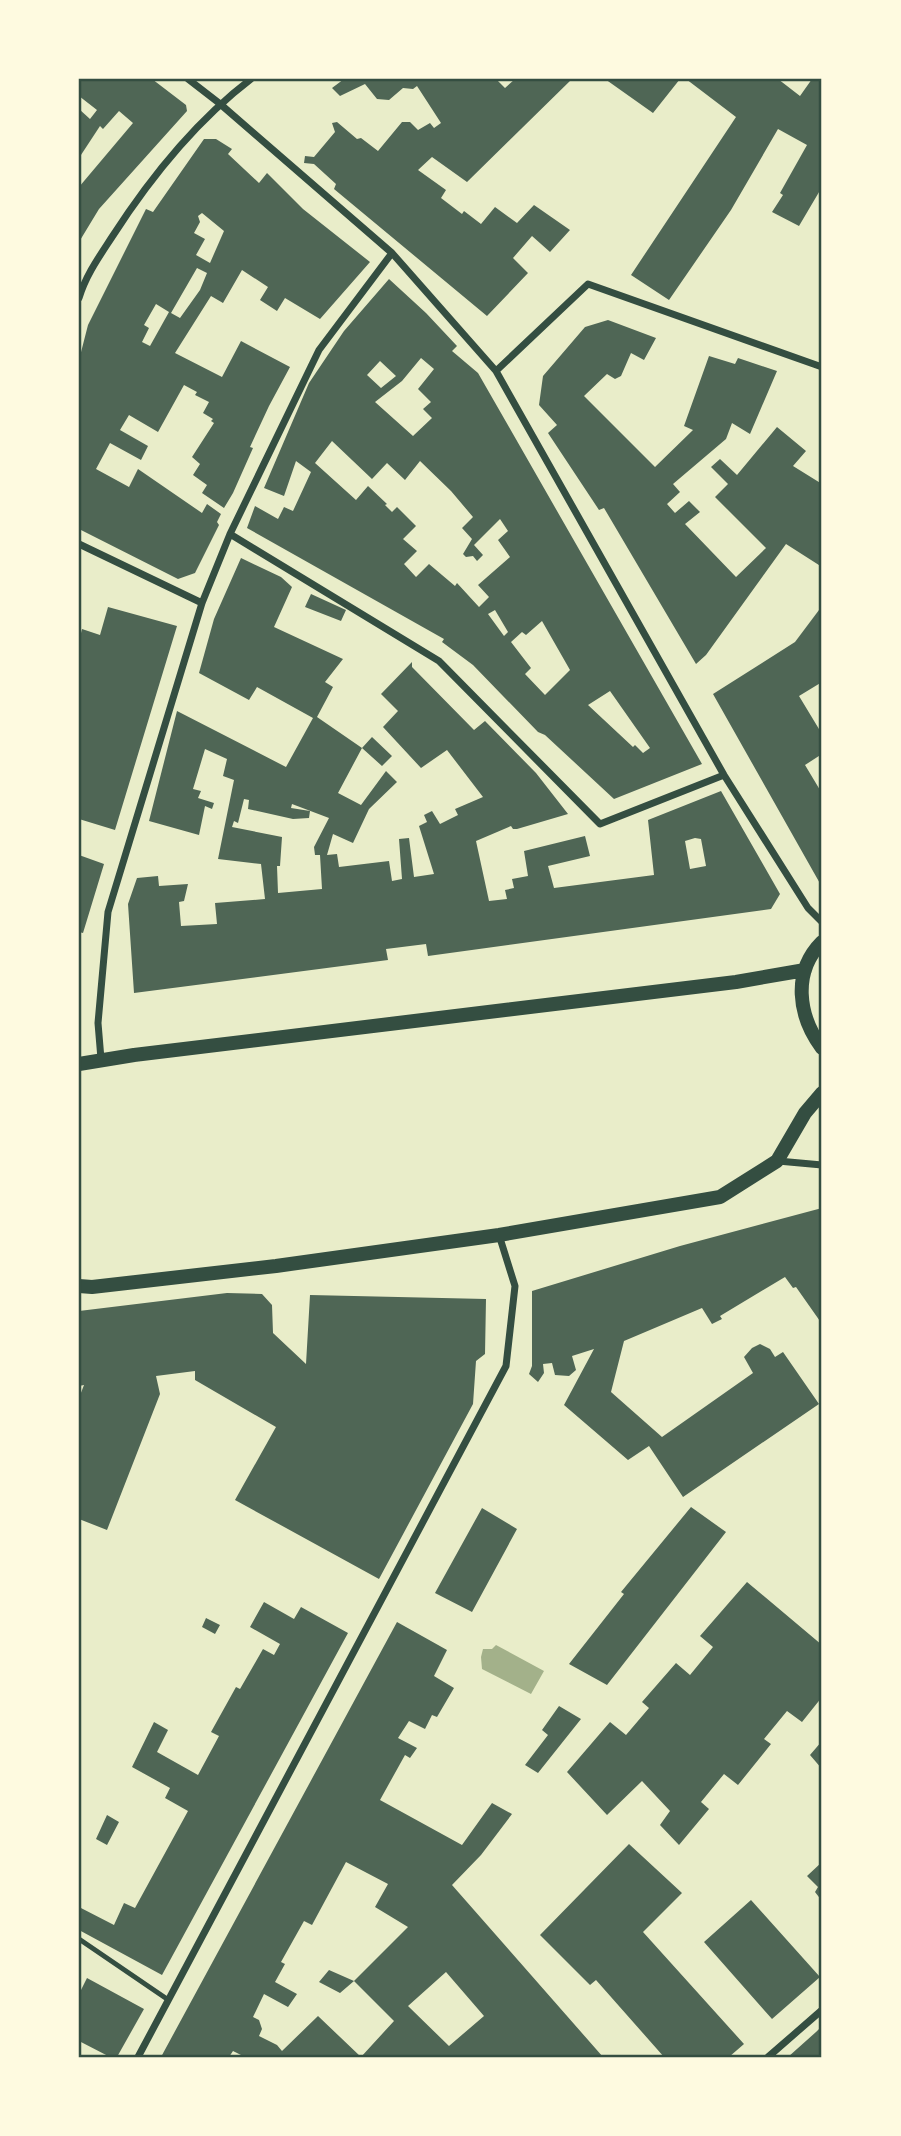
<svg xmlns="http://www.w3.org/2000/svg" width="901" height="2136" font-family="Raleway,sans-serif">
	<style>
		.water { fill: #a3b18a }
		.building { fill: #4f6655; fill-rule: evenodd }
		.lines { fill: none; stroke-linecap: round; stroke-linejoin: round }
		.service { stroke: #344e41; stroke-width: 5 }
		.minor { stroke: #344e41; stroke-width: 7 }
		.secondary { stroke: #344e41; stroke-width: 14 }
		.neatline { fill: none; stroke: #344e41; stroke-width: 2.5 }
	</style>
	<rect width="100%" height="100%" fill="#e9edc9"/>
	<!-- water -->
	<path class="water" d="M496,1645l48,26 -13,23 -49,-25 -1,-12 2,-8h9z"/>
	<!-- building -->
	<path class="building" d="M79,79h73l34,26 1,6 -88,98 -20,33v-55l54,-64 -14,-12 -16,18 -3,-3 -21,32v-49l11,10 7,-9 -18,-14z
		M344,79h152l9,9 10,-9h57l-105,103 -35,-25 -14,13 28,20 -5,8 21,16 2,-3 17,13 14,-17 22,16 17,-18 36,25 -20,22 -18,-16 -19,22 15,15 -41,43 -153,-127 2,-5 -22,-20 -10,-1 1,-7 9,1 21,-25 -3,-9 5,-1 20,17 4,-1 17,13 24,-29h8l8,8 12,-7 4,5 7,-5 -24,-37 -4,3 -10,-1 -14,12 -12,-1 -12,-15 -25,12 -8,-8z
		M605,79h75l-27,34z
		M686,79h92l22,17 12,-17h10v108l-23,39 -27,-14 11,-17 -3,-2 27,-48 -29,-16 -47,81 -62,90 -38,-25 105,-158z
		M204,139h12l16,10 -4,5 31,29 8,-10 36,36 67,53 -50,57 -35,-21 -8,13 -17,-11 8,-13 -26,-17 -19,33 -12,-7 -36,57 47,24 19,-36 49,26 -21,39 -19,41 3,1 -20,45 -9,15 -22,-15 5,-8 -14,-10 7,-11 -8,-7 22,-34 -3,-2 2,-2 -10,-6 6,-11 -14,-7 2,-3 -13,-7 -26,47 -29,-17 -9,15 28,16 -7,14 -31,-17 -14,26 33,18 9,-18 64,44 5,-9 14,10 -4,8 2,3 -24,48 -17,6 -99,-50v-169l9,-35 58,-116 7,3zM202,213l22,18 -14,32 -14,-8 9,-16 -11,-6 6,-11 -2,-6zM197,268l10,5 -7,17 -20,28 -9,-5zM156,304l13,8 -19,34 -8,-4 7,-14 -5,-3z
		M389,279l37,34 31,33 -5,5 26,22 224,391 -88,35 -69,-64 -7,-3 -65,-67 -31,-23 2,-3 -197,-111 8,-22 23,13 6,-12 9,4 18,-39 -15,-11 -12,35 -20,-8 45,-105 35,-52zM421,358l13,11 -16,20 13,13 -8,7 9,9 -19,18 -38,-34 27,-21zM380,361l16,15 -15,12 -14,-13zM332,441l40,38 15,-16 18,17 15,-19 31,30 22,26 -11,11 10,11 -9,15 3,3 7,-1 4,5 6,-6 -9,-10 26,-26 8,12 -10,9 12,17 -32,28 11,12 -10,10 -22,-24 -2,3 -26,-22 -13,13 -12,-13 13,-13 -14,-12 13,-13 -19,-19 -5,5 -7,-7 2,-1 -19,-18 -12,14 -41,-37zM495,610l13,22 -4,4 -16,-22zM542,621l28,49 -25,25 -20,-21 6,-6 -20,-26 11,-10 4,3zM610,691l40,57 -7,5 -8,-8 -2,2 -45,-42z
		M608,320l48,18 -12,22 -13,-7 -10,23 -6,3 -8,-5 -23,22 71,71 38,-37 -9,-4 25,-70 26,8 3,-6 39,13 -27,63 -18,-11 -6,16 -53,45 7,8 -13,12 8,9 14,-12 11,11 -15,12 51,53 30,-29 -51,-51 13,-13 -17,-17 9,-8 17,16 40,-48 29,24 -13,15 29,18v83l-36,-23 -80,111 -10,9 -92,-156 -5,2 -51,-77 9,-8 -18,-20 4,-29 42,-49z
		M241,558l40,19 11,10 -18,40 69,32 -18,23 8,5 -16,30 45,31 -24,45 23,12 25,-34 11,11 -28,27 -16,34 -20,-9 -6,21 10,-1 2,13 50,-6 3,20 10,-2 -3,-40 10,-1 5,39 20,-3 -15,-48 8,-4 -3,-7 8,-4 8,13 18,-9 -3,-6 28,-12 -36,-47 -26,18 -38,-41 15,-16 -17,-17 31,-32v5l62,63 11,-9 51,52 32,41 -51,15h-4l-2,-3 -35,15 13,60 18,-2 -2,-9 9,-2 -2,-9 16,-3 -4,-25 61,-15 5,20 -42,10 6,22 100,-13 -6,-55 73,-29 59,103 -9,15 -343,47 -2,-12 -40,5 2,11 -254,33 -6,-89 9,-26 21,-2 1,10 29,-2 -4,17 -5,1 2,24 36,-2 -2,-21 50,-4 -4,-35 -43,-5 16,-79 -11,-4 4,-17 -22,-10 -12,40 8,2 -3,7 16,5 -2,6 -7,-3 -6,29 -50,-14 28,-110 109,56 27,-49 -56,-31 -8,13 -50,-27 15,-54zM244,799l5,1 -1,9 45,10 16,-1 1,-7 -19,-3 1,-4 37,14 -15,29 1,8h5l2,34 -44,4 -1,-27h3l2,-29 -50,-10 2,-6 4,2zM695,838l6,1 5,27 -16,3 -5,-28z
		M311,594l35,16 -5,11 -36,-14z
		M822,606v76l-23,14 23,38v20l-17,11 15,25 2,-2v99l-109,-193 82,-52z
		M108,607l69,19 -62,204 -36,-11v-178l3,-12 18,6z
		M372,737l20,19 -10,10 -20,-18z
		M79,855l25,9 -21,69 -4,-1z
		M822,1208v116l-26,-37 -3,1 -8,-11 -65,39 2,3 -10,5 -10,-16 -78,33 -13,51 51,45 91,-64 -9,-16 8,-9 8,-4 10,5 5,8 8,-5 36,52 -136,93 -34,-51 -21,14 -64,-55 30,-56 -22,7 4,14 -7,6 -14,-1 -3,-12 -9,1 1,9 -6,9 -9,-8 3,-8v-75l148,-45z
		M227,1293l35,1 10,11 1,28 33,31 4,-69 176,4 -1,55 -9,7 -3,43 -94,175 -144,-79 41,-73 -81,-47v-9l-39,5 4,18 -53,136 -28,-11v-121l5,-13 -5,1v-75z
		M691,1507l35,25 -119,153 -38,-21 55,-70 -3,-2z
		M482,1508l35,21 -45,83 -37,-19z
		M747,1582l75,63v52l-20,25 -15,-11 -23,28 7,5 -33,41 -14,-11 -23,28 8,7 -30,36 -19,-20 10,-14 -28,-30 -35,34 -40,-43 43,-50 16,13 23,-27 -7,-6 34,-39 14,12 23,-28 -13,-11z
		M264,1602l30,17 7,-12 47,26 -186,342 -83,-45v-23l35,18 10,-22 11,5 53,-97 -23,-13 5,-10 -38,-21 22,-45 14,8 -11,22 41,23 21,-39 -8,-4 25,-45 4,2 23,-40 11,6 6,-11 -30,-17z
		M206,1618l14,7 -5,9 -13,-7z
		M397,1622l50,28 -13,26 20,12 -17,29 -5,-2 -7,14 -16,-8 -11,17 19,10 -7,10 -5,-3 -25,45 82,45 30,-42 20,11 -31,41 -29,30 151,172h-305l-3,-2 -2,2h-48l-12,-6 -4,6h-68zM346,1862l42,22 -13,23 33,20 -54,54 40,40 -33,36 -43,-41 -36,35 -5,-6 -18,-9 3,-7 -3,-9 -6,-3 11,-23 24,13 9,-13 -22,-12 10,-18 -4,-2 23,-41 8,4zM446,1972l38,44 -35,30 -41,-40z
		M559,1706l22,13 -43,54 -13,-8 23,-30 -6,-5z
		M822,1741v28l-12,-14z
		M107,1815l12,7 -12,23 -11,-6z
		M629,1844l53,49 -39,39 101,112 -15,13h-65l-68,-77 -6,5 -50,-50z
		M822,1862v39l-7,-9 3,-5 -11,-11z
		M751,1900l69,77 -48,42 -68,-77z
		M329,1970l25,11 -14,12 -21,-11z
		M87,1978l57,31 -27,48h-7l-31,-16v-47z
		M822,2026v31h-34l28,-25z"/>
	<g class="lines">
		<!-- service -->
		<path class="service" d="M79,1939l88,60"/>
		<!-- minor -->
		<path class="minor" d="M188,79l31,24 173,150 104,118 228,404 84,133 14,14
			M79,298c7,-23 20,-41 33,-61 38,-59 84,-116 139,-158
			M496,371l92,-87 234,83
			M230,534l209,127 161,163 124,-49
			M79,544l123,59
			M101,1059l-3,-36 10,-111 94,-309 28,-69 89,-184 73,-97
			M778,1161l44,4
			M138,2057l368,-691 9,-80 -16,-51
			M768,2057l54,-47"/>
		<!-- secondary -->
		<path class="secondary" d="M822,942c-30,30 -24,74 0,106
			M79,1064l55,-9 602,-73 69,-12
			M79,1286l13,1 184,-21 223,-31 221,-38 57,-36 28,-48 17,-20"/>
	</g>
	<!-- border -->
	<rect width="901" height="2136" fill="none" stroke="#fefae0" stroke-width="161"/>
	<rect x="80" y="80" width="740" height="1976" class="neatline"/>
</svg>
